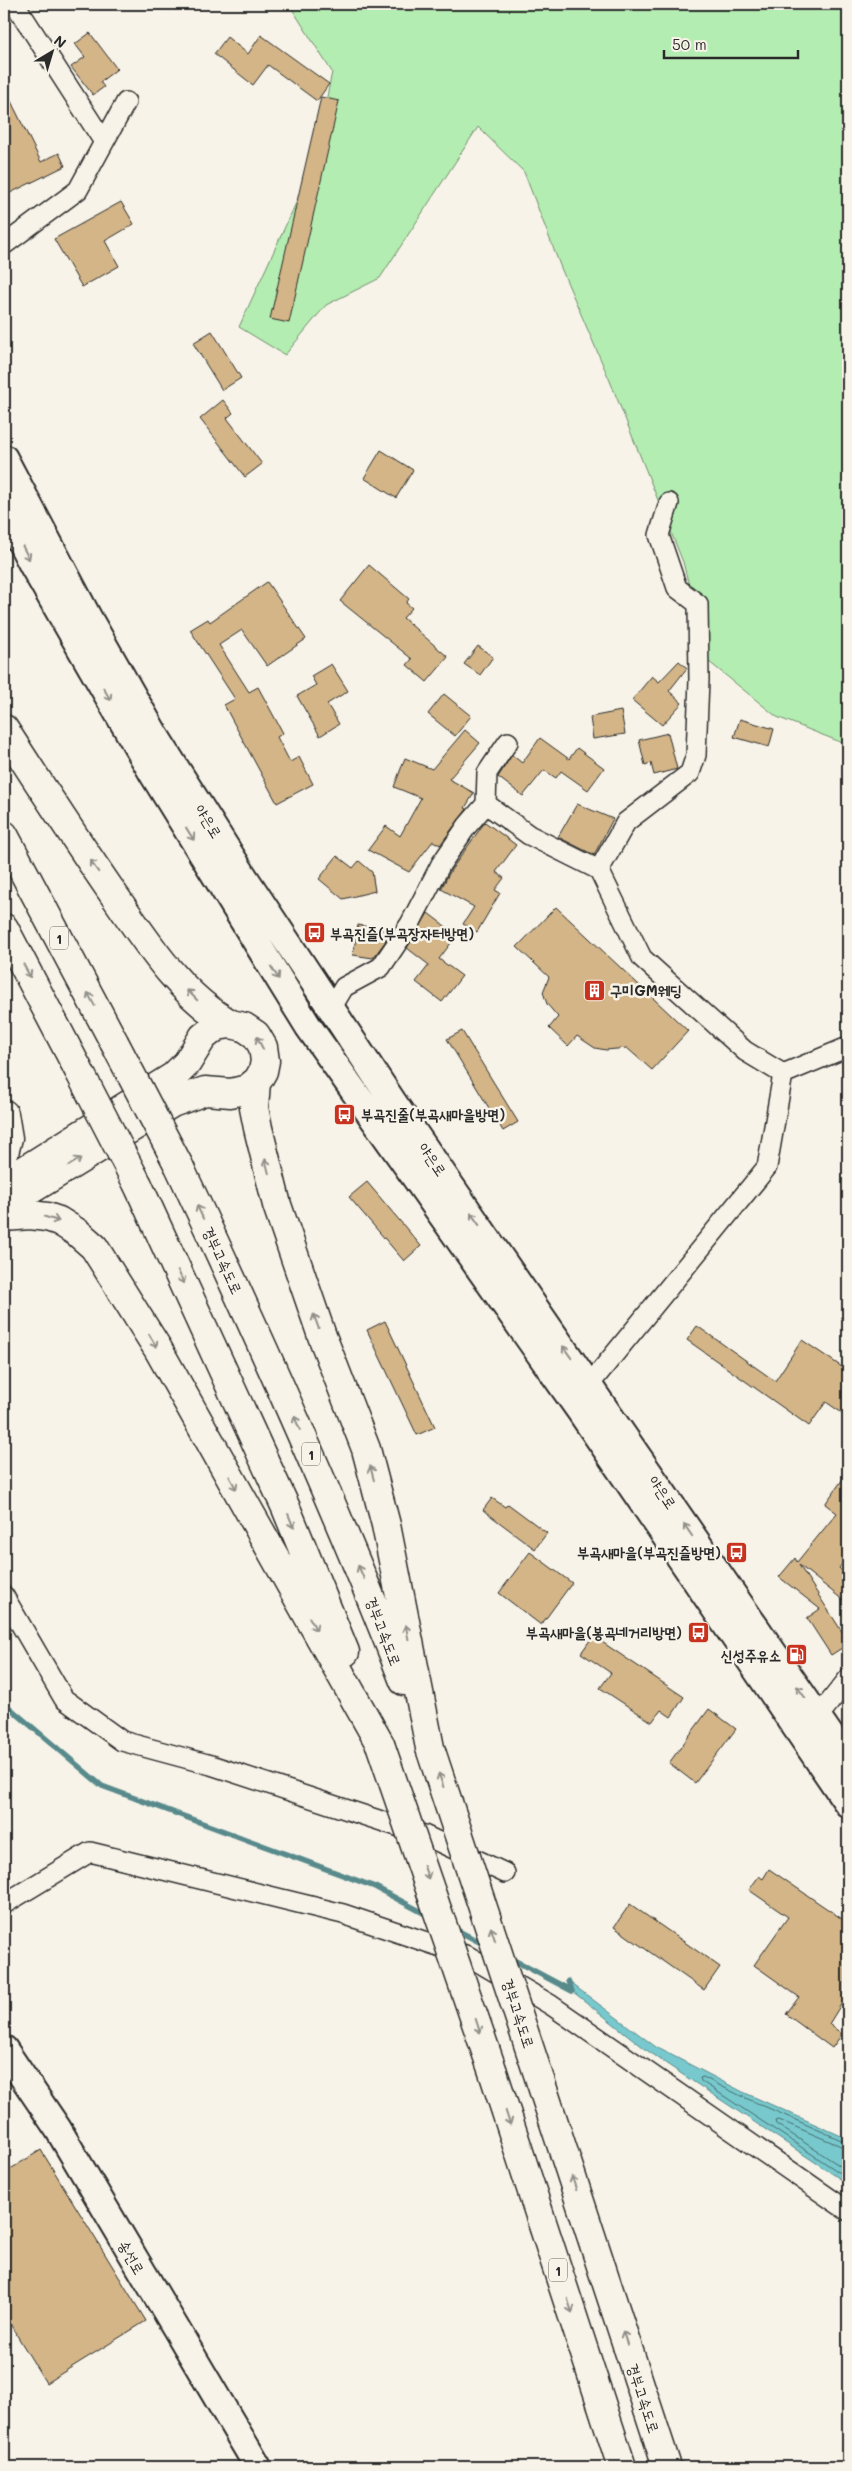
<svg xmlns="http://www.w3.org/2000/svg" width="852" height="2471" font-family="Mali,'Poor Story',sans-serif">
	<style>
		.green { fill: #b4edb1; stroke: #708c6e }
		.water { fill: #77c9cd; stroke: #598a8c }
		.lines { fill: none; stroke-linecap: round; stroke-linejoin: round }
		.shore { stroke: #496a6c; stroke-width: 1 }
		.stream { stroke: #598a8c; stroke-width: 5.5 }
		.building { fill: #d3b587; stroke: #2b2b2b }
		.street-casing { stroke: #2b2b2b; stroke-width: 22 }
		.secondary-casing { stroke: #2b2b2b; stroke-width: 30 }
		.highway-casing { stroke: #2b2b2b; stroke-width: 31 }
		.street { stroke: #f7f3e8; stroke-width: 19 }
		.secondary { stroke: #f7f3e8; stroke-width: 26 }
		.highway { stroke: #f7f3e8; stroke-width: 28 }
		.highway-bridge-casing { stroke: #2b2b2b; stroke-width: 31; stroke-linecap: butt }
		.highway-bridge { stroke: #f7f3e8; stroke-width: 28 }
		.oneway { stroke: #918f8a }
		.labels { text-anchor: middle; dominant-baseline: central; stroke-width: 5; stroke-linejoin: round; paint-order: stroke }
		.shield { fill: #f7f3e8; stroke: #686764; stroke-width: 1 }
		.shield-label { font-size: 14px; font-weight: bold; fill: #2b2b2b }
		.street-label { font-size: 15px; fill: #2b2b2b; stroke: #f7f3e8 }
		.poi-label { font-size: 15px; font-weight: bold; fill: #2b2b2b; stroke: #f7f3e8; text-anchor: start }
	</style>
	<rect width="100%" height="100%" fill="#f7f3e8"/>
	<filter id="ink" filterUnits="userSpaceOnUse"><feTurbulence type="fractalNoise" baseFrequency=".02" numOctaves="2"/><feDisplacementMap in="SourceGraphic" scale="10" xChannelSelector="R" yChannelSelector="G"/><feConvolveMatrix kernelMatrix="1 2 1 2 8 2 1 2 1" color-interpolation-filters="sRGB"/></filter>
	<g filter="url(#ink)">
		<!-- green -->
		<path class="green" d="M289,4h559v741l-71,-28 -69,-56 -25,-99 -73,-181 -49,-113 -37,-96 -46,-45 -98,151 -54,27 -41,50 -46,-28 74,-161 19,-94z"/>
		<!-- water -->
		<path class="water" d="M568,1981l88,66 87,45 105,47v45l-195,-129 -81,-64z"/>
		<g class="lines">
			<!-- shore -->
			<path class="shore" d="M848,2143l-107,-47 -38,-19 -3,1 1,3 147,97
				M848,2149l-69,-29 -4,1 1,3 72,47"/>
			<!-- stream -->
			<path class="stream" d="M4,1703l98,83 273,101 54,29
				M453,1928l32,17
				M508,1957l64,34 -4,-10"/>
		</g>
		<!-- building -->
		<path class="building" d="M90,33l27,36 -17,13 4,5 -11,8 -22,-28 14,-10 -10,-13z
			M261,35l68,49 -12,17 -49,-36 -15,20 -39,-31 13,-17 21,17z
			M4,87l37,75 18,-9 6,13 -61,30z
			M321,97l18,4 -50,222 -19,-4z
			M121,202l13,22 -29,17 14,25 -37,21 -28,-48z
			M212,331l29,47 -19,12 -29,-47z
			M223,400l10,13 -6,5 35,46 -17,13 -45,-58z
			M381,450l32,20 -17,28 -32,-20z
			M369,565l40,34 -3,4 6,5 -9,10 45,39 -21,25 -20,-17 5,-6 -72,-58z
			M267,582l39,57 -39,27 -25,-36 -23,15 30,47 9,-5 25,46 -6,4 13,25 9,-5 14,27 -36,19 -53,-98 11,-6 -45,-69 18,-11 2,3z
			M478,646l15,11 -13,18 -16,-11z
			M679,661l8,7 -18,23 13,12 -20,22 -30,-25 20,-24 7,6z
			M331,664l17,27 -21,13 12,20 -19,12 -23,-40 19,-11 -5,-9z
			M444,694l27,22 -16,20 -27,-22z
			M621,711l4,23 -32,5 -3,-22z
			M740,719l34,10 -5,18 -35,-10z
			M465,730l15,13 -31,36 25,14 -9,15 2,1 -27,36 -7,-4 -24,31 -41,-22 18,-24 14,10 21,-38 -27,-11 11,-29 27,11z
			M668,733l9,36 -23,6 -3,-12 -6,2 -6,-25z
			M540,738l29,21 8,-11 27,20 -16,22 -27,-19 -5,7 -12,-8 -21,26 -25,-19 14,-22 10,8z
			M577,804l36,15 -19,36 -36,-18z
			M485,822l31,23 -20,27 8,6 -9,12 5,3 -23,39 -14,-8 11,-17 -33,-18 10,-19z
			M337,856l16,12 6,-7 13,11 3,19 -32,8 -24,-20z
			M556,907l132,124 -36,39 -25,-22 -21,2 -11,-2 -18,-12 -9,10 -19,-18 9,-11 -11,-13 -4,-12 6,-15 -32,-30z
			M428,913l29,22 -18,24 23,17 -20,26 -26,-20 13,-17 -22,-17z
			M358,925l29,5 -2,12 -12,16 -20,-3z
			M462,1031l56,91 -15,9 -56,-92z
			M367,1182l54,64 -17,15 -55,-64z
			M385,1321l50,106 -18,8 -50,-105z
			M697,1326l78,55 27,-41 46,31v46l-22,-15 -17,24 -122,-86z
			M848,1472v84l-9,12 9,8v28l-49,-39 49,76v3l-17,11 -24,-37 13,-9 -41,-32 16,-19 2,4 40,-49 -12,-9z
			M492,1498l13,9 3,-3 39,29 -12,16 -52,-39z
			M530,1552l42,31 -31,42 -42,-32z
			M593,1636l91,61 -13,20 -10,-7 -9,12 -52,-34 11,-15 -30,-20z
			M709,1709l27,20 -41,54 -26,-20z
			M769,1869l79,54v70l-19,31 13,10 -10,14 -46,-34 13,-17 -45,-32 34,-48 -39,-27 10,-14 4,3z
			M630,1904l90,63 -16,23 -90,-63z
			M41,2150l105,171 -100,62 -42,-69v-141z"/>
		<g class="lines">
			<defs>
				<path id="street" d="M15,4l89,138
					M4,245l74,-55 48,-88
					M669,503l-10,32 18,53 21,16 1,76 -3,75 -6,18 -64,49 -27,48 43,88 103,93 38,23
					M486,804l43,31 70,35
					M331,1009l13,-22 37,-20 29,-43 31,-60 26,-38 19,-22 1,-31 21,-31
					M590,1384l177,-217 16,-93 65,-27
					M4,1596l60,103 58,42 89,24 213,70 81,38
					M810,1727l38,-48
					M4,1904l86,-52 253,62 125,42 83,49 297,206"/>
				<path id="secondary" d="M4,458l85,161 66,116 88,140 150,227 455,659
					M4,510l29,56 121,210 154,250 272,385 268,393
					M4,2049l54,80 200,338"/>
				<path id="highway" d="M4,729c36,56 72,111 110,166 32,46 66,101 117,129
					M4,835l110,207
					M4,928l73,139
					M256,1082l-2,26 4,20 19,77 45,131 44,113 20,76 44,223
					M4,1114l4,24 -4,15
					M179,1166c80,170 157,341 225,515
					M4,1183l170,-107 13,-13 16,-26 14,-11 14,-2 13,3 12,8 7,12 2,14 -2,10 -5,9 -11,9 -16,4 -26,-2 -33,12 -168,103
					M138,1185l148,323 59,144
					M4,1217l26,-2 17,2 12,4 19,12 16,14 64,102 222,395
					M493,2072l129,395
					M540,2080l127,387"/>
			</defs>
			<!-- street casing -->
			<use href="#street" class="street-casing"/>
			<!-- secondary casing -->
			<use href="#secondary" class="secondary-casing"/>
			<!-- highway casing -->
			<use href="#highway" class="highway-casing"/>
			<!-- street -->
			<use href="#street" class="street"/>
			<!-- secondary -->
			<use href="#secondary" class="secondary"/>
			<!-- highway -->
			<use href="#highway" class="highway"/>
			<defs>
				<path id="highway-bridge" d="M114,1042l65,124
					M77,1067l61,118
					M380,1744l113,328
					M430,1748l110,332"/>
			</defs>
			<!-- highway-bridge casing -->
			<use href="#highway-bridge" class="highway-bridge-casing"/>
			<!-- highway-bridge -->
			<use href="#highway-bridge" class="highway-bridge"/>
		</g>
		<!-- one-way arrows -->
		<defs><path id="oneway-shaft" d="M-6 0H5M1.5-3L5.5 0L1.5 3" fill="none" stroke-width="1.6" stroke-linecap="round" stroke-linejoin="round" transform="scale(1.25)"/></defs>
		<g class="oneway">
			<use href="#oneway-shaft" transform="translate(26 553) rotate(63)"/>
			<use href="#oneway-shaft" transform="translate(107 694) rotate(60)"/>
			<use href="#oneway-shaft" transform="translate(190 834) rotate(58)"/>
			<use href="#oneway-shaft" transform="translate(94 866) rotate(-125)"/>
			<use href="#oneway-shaft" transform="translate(27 971) rotate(62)"/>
			<use href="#oneway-shaft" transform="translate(275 973) rotate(58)"/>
			<use href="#oneway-shaft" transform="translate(192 995) rotate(-135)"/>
			<use href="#oneway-shaft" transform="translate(91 999) rotate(-118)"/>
			<use href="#oneway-shaft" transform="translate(260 1043) rotate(-117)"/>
			<use href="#oneway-shaft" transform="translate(75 1162) rotate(-32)"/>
			<use href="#oneway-shaft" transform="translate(267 1166) rotate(-104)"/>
			<use href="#oneway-shaft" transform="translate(200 1212) rotate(-115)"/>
			<use href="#oneway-shaft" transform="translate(52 1219) rotate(18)"/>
			<use href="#oneway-shaft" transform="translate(475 1219) rotate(-125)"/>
			<use href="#oneway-shaft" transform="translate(181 1277) rotate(65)"/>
			<use href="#oneway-shaft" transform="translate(316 1321) rotate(-110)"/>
			<use href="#oneway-shaft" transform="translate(153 1341) rotate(59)"/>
			<use href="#oneway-shaft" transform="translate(567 1352) rotate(-125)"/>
			<use href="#oneway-shaft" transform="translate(297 1423) rotate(-113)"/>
			<use href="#oneway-shaft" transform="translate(372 1473) rotate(-105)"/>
			<use href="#oneway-shaft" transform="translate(233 1483) rotate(61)"/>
			<use href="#oneway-shaft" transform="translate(291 1521) rotate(68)"/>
			<use href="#oneway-shaft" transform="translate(688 1530) rotate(-124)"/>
			<use href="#oneway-shaft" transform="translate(361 1572) rotate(-113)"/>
			<use href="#oneway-shaft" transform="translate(313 1624) rotate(61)"/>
			<use href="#oneway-shaft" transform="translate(407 1632) rotate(-101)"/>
			<use href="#oneway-shaft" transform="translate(801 1692) rotate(-126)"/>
			<use href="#oneway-shaft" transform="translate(441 1780) rotate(-109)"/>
			<use href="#oneway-shaft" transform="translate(426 1872) rotate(70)"/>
			<use href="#oneway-shaft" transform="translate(493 1934) rotate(-108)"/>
			<use href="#oneway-shaft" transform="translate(478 2026) rotate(72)"/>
			<use href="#oneway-shaft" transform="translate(508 2118) rotate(72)"/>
			<use href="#oneway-shaft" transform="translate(574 2183) rotate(-108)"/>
			<use href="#oneway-shaft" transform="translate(570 2306) rotate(72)"/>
			<use href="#oneway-shaft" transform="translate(625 2338) rotate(-108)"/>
		</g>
	</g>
	<!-- icons -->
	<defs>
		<symbol id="bus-square" viewBox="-11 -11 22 22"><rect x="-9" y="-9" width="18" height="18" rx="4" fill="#c8321e" stroke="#f7f3e8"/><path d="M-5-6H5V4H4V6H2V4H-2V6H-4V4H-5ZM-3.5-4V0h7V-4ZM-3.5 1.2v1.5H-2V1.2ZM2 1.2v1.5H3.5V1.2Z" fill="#fff"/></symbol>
		<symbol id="building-square" viewBox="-11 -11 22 22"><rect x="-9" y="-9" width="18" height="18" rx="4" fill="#c8321e" stroke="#f7f3e8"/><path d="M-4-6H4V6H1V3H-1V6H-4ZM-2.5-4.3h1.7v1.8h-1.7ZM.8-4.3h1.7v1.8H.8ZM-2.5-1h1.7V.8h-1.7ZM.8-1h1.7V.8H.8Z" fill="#fff"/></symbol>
		<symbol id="fuel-square" viewBox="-11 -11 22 22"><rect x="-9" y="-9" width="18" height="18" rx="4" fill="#c8321e" stroke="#f7f3e8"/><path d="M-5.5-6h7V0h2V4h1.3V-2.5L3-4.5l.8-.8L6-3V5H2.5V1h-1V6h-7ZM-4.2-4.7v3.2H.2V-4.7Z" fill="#fff"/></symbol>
	</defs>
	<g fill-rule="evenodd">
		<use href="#bus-square" x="302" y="920" width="25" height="25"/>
		<use href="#building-square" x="582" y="978" width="25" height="25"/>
		<use href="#bus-square" x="332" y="1102" width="25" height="25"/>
		<use href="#bus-square" x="724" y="1540" width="25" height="25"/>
		<use href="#bus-square" x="686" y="1620" width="25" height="25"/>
		<use href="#fuel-square" x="784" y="1642" width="25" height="25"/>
	</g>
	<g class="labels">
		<!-- shield labels -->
		<g class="shield">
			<rect x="50" y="926.5" width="18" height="23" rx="4"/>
			<rect x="302" y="1442.5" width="18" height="23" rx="4"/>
			<rect x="549" y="2258.5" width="18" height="23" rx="4"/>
		</g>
		<g class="shield-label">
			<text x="59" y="938">1</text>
			<text x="311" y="1454">1</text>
			<text x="558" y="2270">1</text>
		</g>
		<!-- street labels -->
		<g class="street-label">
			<text transform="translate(209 821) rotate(58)">야은로</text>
			<text transform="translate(433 1159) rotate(55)">야은로</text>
			<text transform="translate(223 1260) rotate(65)">경부고속도로</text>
			<text transform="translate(663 1492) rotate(56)">야은로</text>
			<text transform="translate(384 1631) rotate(69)">경부고속도로</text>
			<text transform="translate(519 2013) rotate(72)">경부고속도로</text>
			<text transform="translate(132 2257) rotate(60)">송선로</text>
			<text transform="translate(644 2398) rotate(72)">경부고속도로</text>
		</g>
		<!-- poi labels -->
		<g class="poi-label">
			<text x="330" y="933">부곡진즐(부곡장자터방면)</text>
			<text x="610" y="990">구미GM웨딩</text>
			<text x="361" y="1114">부곡진줄(부곡새마을방면)</text>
			<text x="721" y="1552" text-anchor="end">부곡새마을(부곡진즐방면)</text>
			<text x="682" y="1632" text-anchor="end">부곡새마을(봉곡네거리방면)</text>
			<text x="781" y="1655" text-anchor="end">신성주유소</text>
		</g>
	</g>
	<!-- margin -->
	<rect width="852" height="2471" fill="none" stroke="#f7f3e8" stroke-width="20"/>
	<rect x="10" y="10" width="832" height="2451" fill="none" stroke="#2b2b2b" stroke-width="2" filter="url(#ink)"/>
	<!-- north arrow -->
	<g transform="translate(52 52) rotate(38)" stroke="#f7f3e8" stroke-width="4" paint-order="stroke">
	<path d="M0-4L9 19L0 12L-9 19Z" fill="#2b2b2b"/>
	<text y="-8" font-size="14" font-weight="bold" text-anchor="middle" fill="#2b2b2b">N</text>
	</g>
	<!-- scale -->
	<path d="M664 50v8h134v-8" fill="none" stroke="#2b2b2b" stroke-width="2.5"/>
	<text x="672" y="50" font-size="15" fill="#2b2b2b" stroke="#f7f3e8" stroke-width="4" paint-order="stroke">50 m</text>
</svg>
